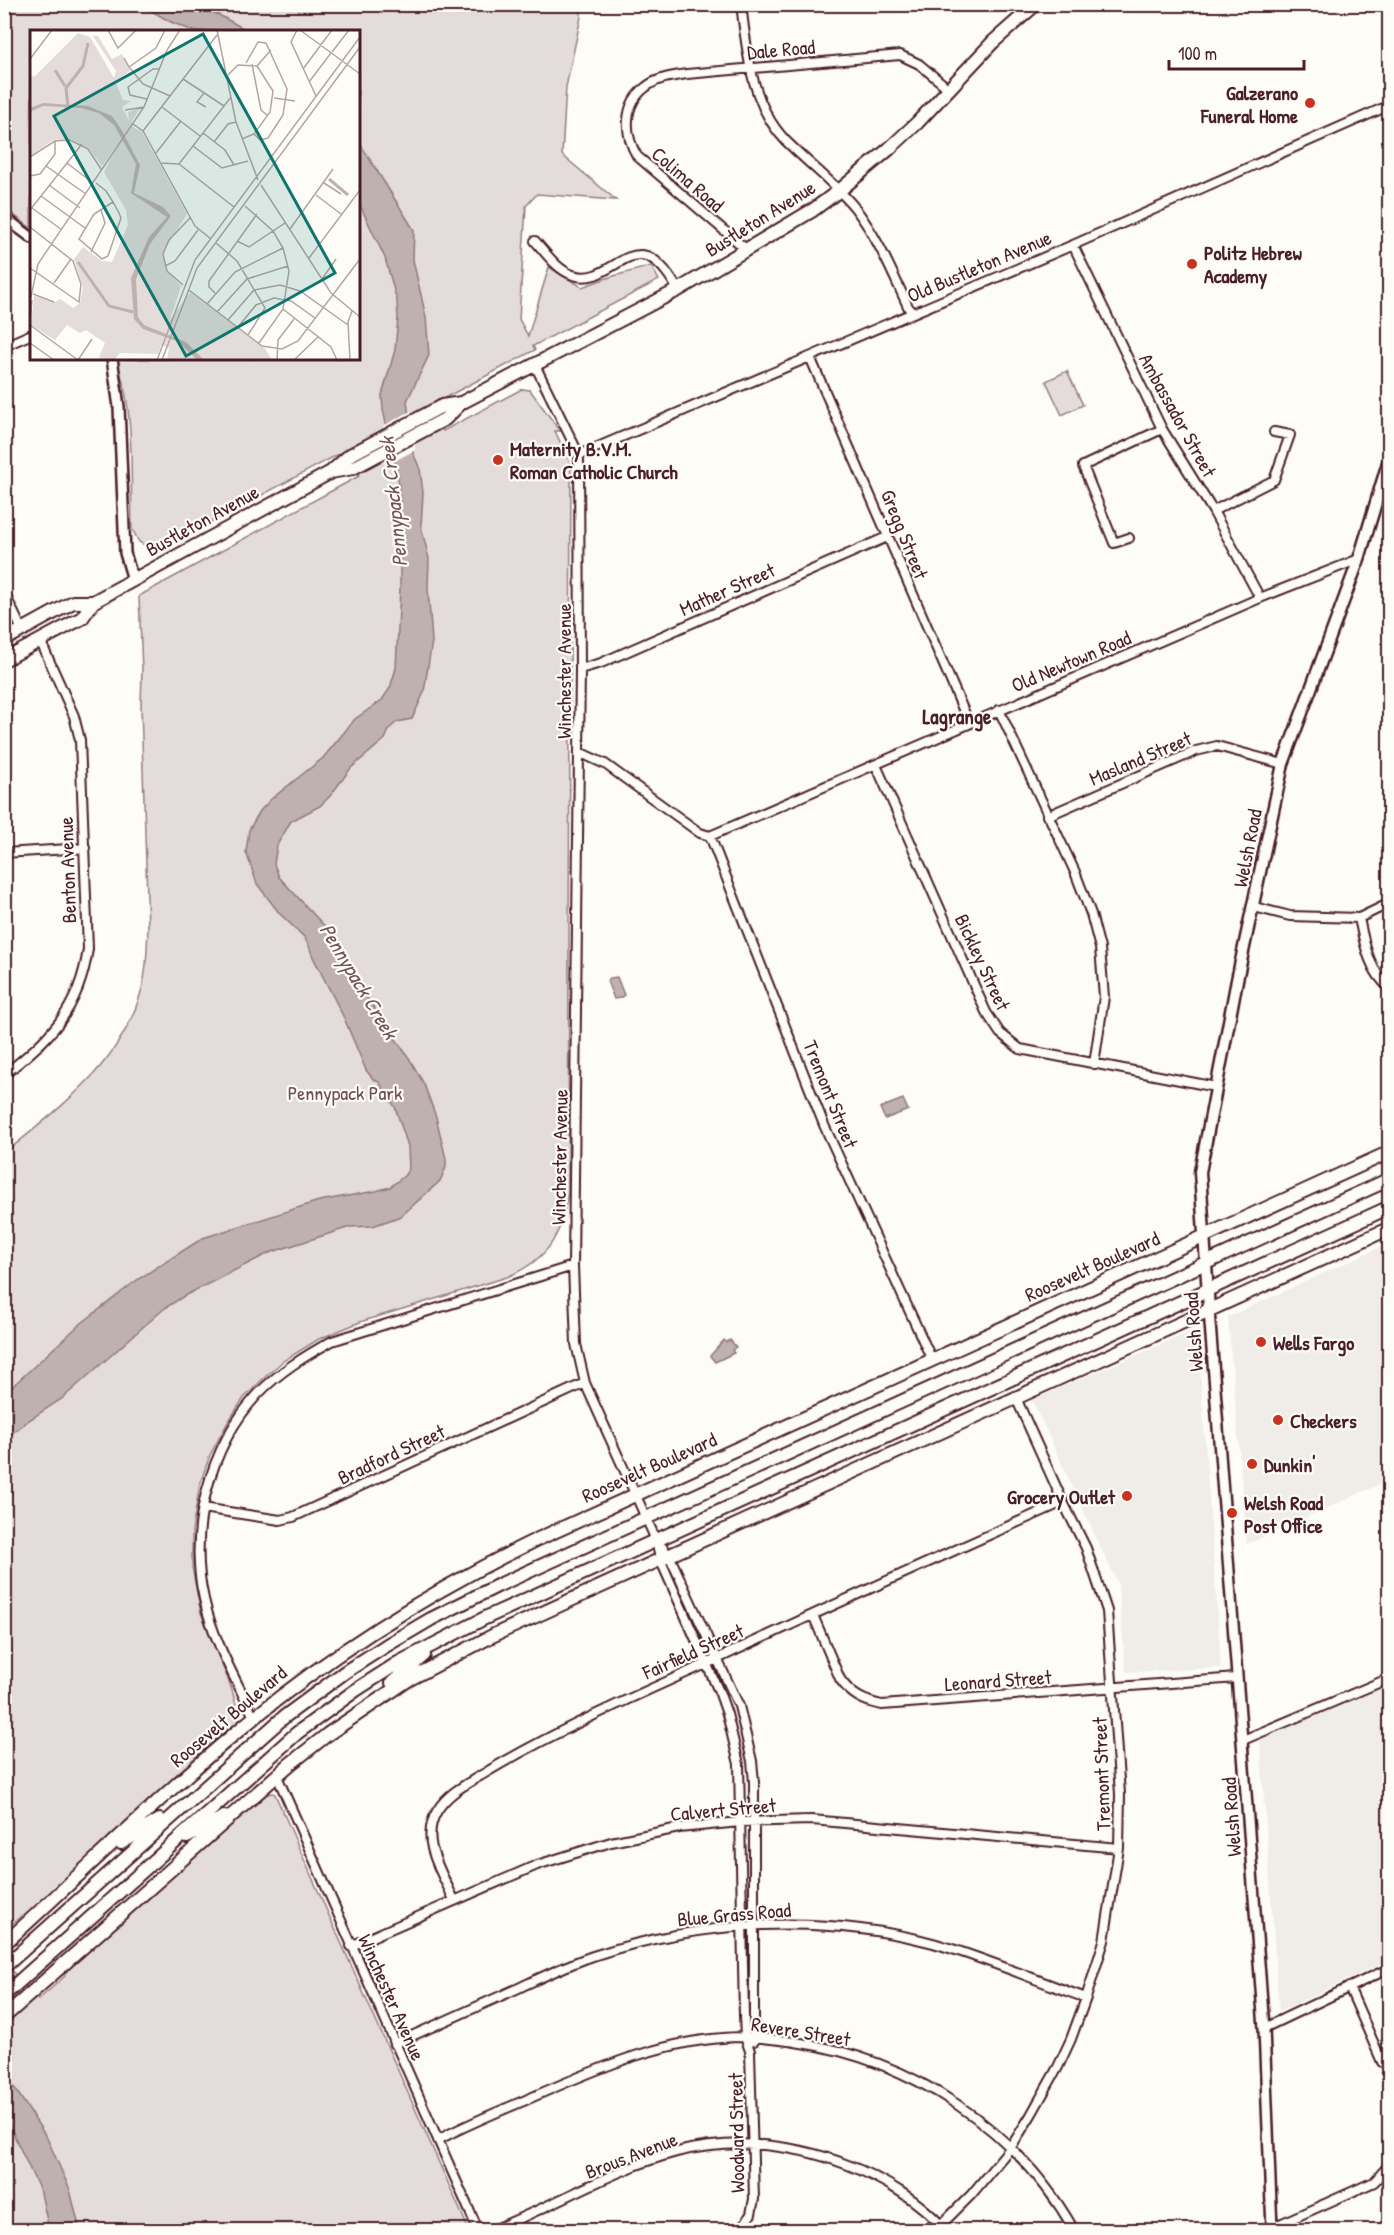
<svg xmlns="http://www.w3.org/2000/svg" width="1394" height="2235" font-family="'Patrick Hand',sans-serif">
	<style>
		.built { fill: #f0ece8 }
		.green { fill: #e3dcda; stroke: #967e82; stroke-width: 1.5 }
		.water { fill: #c0b1b1; stroke: #91777b; stroke-width: 1.5 }
		.pier { fill: #fdfcf7 }
		.lines { fill: none; stroke-linecap: round; stroke-linejoin: round }
		.minor-casing { stroke: #4a1f2b; stroke-width: 12 }
		.tertiary-casing { stroke: #4a1f2b; stroke-width: 14 }
		.secondary-casing { stroke: #4a1f2b; stroke-width: 15 }
		.primary-casing { stroke: #4a1f2b; stroke-width: 16 }
		.trunk-casing { stroke: #4a1f2b; stroke-width: 16 }
		.minor { stroke: #fdfcf7; stroke-width: 8 }
		.tertiary { stroke: #fdfcf7; stroke-width: 9 }
		.secondary { stroke: #fdfcf7; stroke-width: 10 }
		.primary { stroke: #fdfcf7; stroke-width: 12 }
		.trunk { stroke: #fdfcf7; stroke-width: 12 }
		.poi-dot { fill: #c8321e; stroke: #fdfcf7; stroke-width: 2 }
		.labels { text-anchor: middle; dominant-baseline: central; stroke-width: 4.5; stroke-linejoin: round; paint-order: stroke }
		.street-label { font-size: 20px; fill: #4a1f2b; stroke: #fdfcf7 }
		.poi-label { font-size: 20px; font-weight: bold; fill: #4a1f2b; stroke: #fdfcf7; text-anchor: start }
		.park-label { font-size: 20px; fill: #704e57; stroke: #fdfcf7 }
		.water-label { font-size: 21px; font-style: italic; fill: #73525a; stroke: #fdfcf7 }
		.neighbourhood-label { font-size: 21px; font-weight: bold; fill: #4a1f2b; stroke: #fdfcf7 }
		.inset-river { fill: none; stroke: #c0b1b1; stroke-width: 3 }
		.inset-road { fill: none; stroke: #b5a4a5; stroke-width: 1.5 }
		.view { fill: #0f766e; fill-opacity: 0.15; stroke: #0f766e; stroke-width: 3 }
		.inset-edge { fill: none; stroke: #4a1f2b; stroke-width: 3 }
	</style>
	<rect width="100%" height="100%" fill="#fdfcf7"/>
	<filter id="ink" filterUnits="userSpaceOnUse"><feTurbulence type="fractalNoise" baseFrequency=".0167" numOctaves="2"/><feDisplacementMap in="SourceGraphic" scale="12" xChannelSelector="R" yChannelSelector="G"/><feConvolveMatrix kernelMatrix="1 2 1 2 8 2 1 2 1" color-interpolation-filters="sRGB"/></filter>
	<g filter="url(#ink)">
		<!-- built -->
		<path class="built" d="M1389,1243v237l-142,64 -19,-227z
			M1197,1329l24,339 -95,4 -8,-88 -86,-184z
			M1389,1681v279l-110,52 -19,-272z"/>
		<!-- green -->
		<path class="green" d="M5,5h576v12l-15,70 -4,68 54,45 -79,-6 -11,12 -7,113 9,17 21,-69 33,20 28,-10 41,-11 8,14 -126,66 2,4 -100,53 8,28 79,-42 8,1 30,41h-5l16,34 -3,727c-6,43 -19,67 -61,85l-147,45 -41,17 -36,22 -19,17 -20,20 -16,24 -18,33 -10,29 -8,47v36l9,46 30,74 9,31 -4,6 -212,194 -3,-2 -16,15v-778c54,-45 116,-89 136,-161 6,-21 6,-42 7,-64l-7,-222 1,-36 -3,-74 220,-120 -7,-29 -141,75 -53,25h-10l-9,-5 -7,-13c-2,-51 4,-125 -17,-170l243,-1v-326h-326l-1,196 -26,-20z
			M1067,371l16,34 -21,10 -16,-34z
			M272,1793l3,1 194,436h-464l-1,-268 34,38 27,-24 -2,-2 204,-180z"/>
		<!-- water -->
		<path class="water" d="M141,5h52l26,10 29,16h-55l-22,-9z
			M359,142l55,88 -1,30 13,57 3,38 -22,46 6,52 7,16 3,24 -2,33 8,33 -1,29 4,53 -8,51 -12,27 -15,3 -7,6 -5,11 -34,29 -21,28 -10,10 -29,15 -14,24 -3,19 5,13 50,54 12,16 22,45 46,66 15,26 12,33 10,42v8l-6,14 -39,35 -28,10 -23,1 -81,26 -85,43 -19,12 -22,19 -80,71 -34,22 -24,19v-46l73,-67 59,-46 66,-42 116,-37 57,-10 14,-4 14,-11 5,-7 -1,-23 -13,-39 -16,-25 -6,-3 -7,-9 -22,-52 -31,-61 -4,-11 -5,-9 -24,-23 -23,-30 -11,-32 3,-22 11,-19 10,-11 53,-42 32,-39 27,-19 8,-12 6,-20 4,-79v-84l-2,-29 -15,-66 -1,-15 13,-45 3,-32 -1,-17 -12,-43 -26,-55z
			M617,977l7,18 -4,3 -6,1 -7,-18 3,-3z
			M903,1099l5,11 -23,9 -5,-11z
			M724,1340l2,2 4,-2 6,7 -4,3 2,3 -19,9 -5,-6z
			M5,2073l42,65 23,52 10,40h-31l-8,-37 -36,-77z"/>
		<!-- pier -->
		<path class="pier" d="M411,411l4,39 -24,13 -8,-37z"/>
		<g class="lines">
			<defs>
				<path id="minor" d="M741,4c6,48 10,101 45,137 23,23 49,42 69,67 24,31 39,69 56,105
					M535,241c11,12 22,29 38,34 42,14 62,-62 105,15
					M1073,245l89,184 51,82 47,87
					M747,250l-110,-94c-13,-22 -14,-52 9,-69 11,-9 27,-11 41,-13l213,-19 19,9 30,25
					M4,346l28,-12
					M810,357l159,366
					M535,365l44,90 1,214 -7,597 3,78 9,39 71,157 4,19 60,135 7,20 12,50 5,252 1,21 5,14 4,148 -3,15 -10,16
					M579,455l494,-210 317,-140
					M1213,511l61,-31 16,-45 -16,-3
					M1129,538l-15,5 -31,-77 79,-37
					M4,592l18,38
					M580,669l21,-6 286,-126
					M999,710l76,162 16,42 9,34 4,49 -10,67
					M579,752l26,12 95,69 10,3 550,-238 99,-39
					M876,765l110,247 14,21 20,16 196,38
					M1047,816l149,-65 21,-5 66,18
					M710,836l114,289 108,235
					M4,853l81,-5
					M1254,907l36,9 69,2 31,-15
					M1359,918c5,24 10,54 31,70
					M4,1075c46,-37 75,-64 84,-126l-8,-209 -6,-24 -34,-76
					M203,1508l77,12 13,-3 292,-134
					M657,1541l12,14 70,151 13,55 2,21v259
					M813,1615l27,64c11,16 23,22 42,26l355,-27
					M254,1717c-18,-37 -41,-77 -50,-118 -16,-69 5,-152 54,-205 21,-22 47,-38 74,-53l241,-75
					M1243,1740l147,-62
					M277,1776l201,454
					M454,1900c-12,-28 -35,-59 -17,-89 12,-20 34,-29 53,-41 73,-43 152,-77 229,-112 114,-53 229,-105 344,-156
					M351,1946l186,-81 74,-23 68,-14 61,-6 72,-2 307,28
					M1349,1987l33,75
					M1264,2028l126,-60
					M394,2044c40,-18 80,-36 120,-54 26,-12 52,-25 79,-34 109,-36 229,-42 340,-13 52,15 102,37 153,55
					M438,2140c29,-16 60,-28 90,-41 70,-31 140,-62 217,-62 16,0 34,3 50,5 116,17 222,86 279,188
					M1271,2228l103,-46 16,-18
					M492,2230c60,-23 123,-62 185,-78 57,-14 116,-8 171,13 34,13 74,37 97,65
					M936,2230l35,-35 40,-48 20,-32 27,-48 13,-28 15,-41 18,-57 15,-93 1,-54 -13,-183 -21,-63 -23,-46 -47,-104"/>
				<path id="tertiary" d="M4,217l28,21
					M112,358l7,49 6,146 8,27
					M1209,1310l55,718 8,202"/>
				<path id="secondary" d="M1209,1310l-9,-138 37,-192 46,-216 76,-205 31,-103"/>
				<path id="primary" d="M331,472l22,-4 92,-49 16,-16
					M4,640l69,-38h20
					M4,660l78,-42 11,-16 238,-130 19,-17 92,-49 19,-3 217,-113 135,-80 27,-20 49,-41 28,-26 76,-81 43,-38"/>
				<path id="trunk" d="M392,1683l32,-28
					M187,1837l37,-20
					M121,1843l39,-23
					M4,1944c77,-69 149,-142 228,-208 92,-78 195,-143 304,-196l854,-388
					M4,1967l280,-250 61,-45 42,-27 44,-26 68,-34 891,-406
					M4,1995l293,-262 59,-43 42,-27 87,-45 905,-411
					M4,2017l286,-253 38,-30 80,-54 86,-45 896,-407"/>
			</defs>
			<!-- minor casing -->
			<use href="#minor" class="minor-casing"/>
			<!-- tertiary casing -->
			<use href="#tertiary" class="tertiary-casing"/>
			<!-- secondary casing -->
			<use href="#secondary" class="secondary-casing"/>
			<!-- primary casing -->
			<use href="#primary" class="primary-casing"/>
			<!-- trunk casing -->
			<use href="#trunk" class="trunk-casing"/>
			<!-- minor -->
			<use href="#minor" class="minor"/>
			<!-- tertiary -->
			<use href="#tertiary" class="tertiary"/>
			<!-- secondary -->
			<use href="#secondary" class="secondary"/>
			<!-- primary -->
			<use href="#primary" class="primary"/>
			<!-- trunk -->
			<use href="#trunk" class="trunk"/>
		</g>
	</g>
	<!-- markers -->
	<g class="poi-dot">
		<circle cx="1310" cy="103" r="6"/>
		<circle cx="1192" cy="264" r="6"/>
		<circle cx="498" cy="460" r="6"/>
		<circle cx="1261" cy="1342" r="6"/>
		<circle cx="1278" cy="1420" r="6"/>
		<circle cx="1252" cy="1464" r="6"/>
		<circle cx="1127" cy="1496" r="6"/>
		<circle cx="1232" cy="1513" r="6"/>
	</g>
	<g class="labels">
		<!-- street labels -->
		<g class="street-label">
			<text transform="translate(781 49) rotate(-5)">Dale Road</text>
			<text transform="translate(688 179) rotate(41)">Colima Road</text>
			<text transform="translate(760 218) rotate(-32)">Bustleton Avenue</text>
			<text transform="translate(979 266) rotate(-23)">Old Bustleton Avenue</text>
			<text transform="translate(1178 415) rotate(61)">Ambassador Street</text>
			<text transform="translate(202 520) rotate(-29)">Bustleton Avenue</text>
			<text transform="translate(905 534) rotate(68)">Gregg Street</text>
			<text transform="translate(727 589) rotate(-24)">Mather Street</text>
			<text transform="translate(1071 661) rotate(-23)">Old Newtown Road</text>
			<text transform="translate(563 671) rotate(-90)">Winchester Avenue</text>
			<text transform="translate(1140 758) rotate(-23)">Masland Street</text>
			<text transform="translate(1247 848) rotate(-79)">Welsh Road</text>
			<text transform="translate(67 870) rotate(-92)">Benton Avenue</text>
			<text transform="translate(983 962) rotate(65)">Bickley Street</text>
			<text transform="translate(831 1094) rotate(68)">Tremont Street</text>
			<text transform="translate(559 1157) rotate(-89)">Winchester Avenue</text>
			<text transform="translate(1092 1266) rotate(-24)">Roosevelt Boulevard</text>
			<text transform="translate(1193 1332) rotate(-94)">Welsh Road</text>
			<text transform="translate(391 1454) rotate(-25)">Bradford Street</text>
			<text transform="translate(649 1467) rotate(-24)">Roosevelt Boulevard</text>
			<text transform="translate(693 1651) rotate(-24)">Fairfield Street</text>
			<text transform="translate(998 1680) rotate(-4)">Leonard Street</text>
			<text transform="translate(228 1716) rotate(-40)">Roosevelt Boulevard</text>
			<text transform="translate(1101 1774) rotate(-92)">Tremont Street</text>
			<text transform="translate(723 1809) rotate(-5)">Calvert Street</text>
			<text transform="translate(1231 1817) rotate(-94)">Welsh Road</text>
			<text transform="translate(734 1914) rotate(-5)">Blue Grass Road</text>
			<text transform="translate(392 1997) rotate(66)">Winchester Avenue</text>
			<text transform="translate(801 2031) rotate(9)">Revere Street</text>
			<text transform="translate(736 2133) rotate(-91)">Woodward Street</text>
			<text transform="translate(631 2155) rotate(-21)">Brous Avenue</text>
		</g>
		<!-- poi labels -->
		<g class="poi-label">
			<text x="1298" y="92" text-anchor="end">Galzerano<tspan x="1298" dy="23">Funeral Home</tspan></text>
			<text x="1204" y="252">Politz Hebrew<tspan x="1204" dy="23">Academy</tspan></text>
			<text x="510" y="448">Maternity B.V.M.<tspan x="510" dy="23">Roman Catholic Church</tspan></text>
			<text x="1273" y="1342">Wells Fargo</text>
			<text x="1290" y="1420">Checkers</text>
			<text x="1264" y="1464">Dunkin'</text>
			<text x="1115" y="1496" text-anchor="end">Grocery Outlet</text>
			<text x="1244" y="1502">Welsh Road<tspan x="1244" dy="23">Post Office</tspan></text>
		</g>
		<!-- park labels -->
		<g class="park-label">
			<text x="345" y="1092">Pennypack Park</text>
		</g>
		<!-- water labels -->
		<g class="water-label">
			<text transform="translate(393 502) rotate(-96)">Pennypack Creek</text>
			<text transform="translate(359 981) rotate(59)">Pennypack Creek</text>
		</g>
		<!-- neighbourhood labels -->
		<g class="neighbourhood-label">
			<text x="957" y="716">Lagrange</text>
		</g>
	</g>
	<!-- overview -->
	<g transform="translate(30 30)">
		<rect width="330" height="330" fill="#fdfcf7"/>
		<path d="M48,3l12,4 24,41 2,-7 -23,-35h5l14,23 10,-5 8,17 -15,10 8,19 8,1 -9,6 7,14 -1,-9 13,-5 -9,14 1,6 9,5 45,82 -24,38 3,18 15,16 -11,34 20,-28 74,55 8,13h-105l2,-12 -8,-3 -3,9 -38,-1 -5,6 -11,1 -5,-3 6,-14 -19,-13 -6,3 -13,-8 -12,15 -24,-15 3,-29 21,6 5,-3 13,9 7,-5 3,-16 -9,-28 9,-12 19,14 10,1 16,-37 -2,-15 -22,-38 14,-28 -16,22 -13,-17 -18,-10 -19,2 -22,15v-82l4,3z" fill="#e3dcda"/>
		<path d="M13,73l45,3 24,10 9,13 19,36 -6,28 29,14 8,9 -21,28 -14,35 2,38 6,8 42,17 18,18h-7l-18,-18 -36,-13 -9,-10 -3,-41 18,-41 18,-20 -36,-24 5,-29 -22,-39 -15,-12 -18,-5 -38,-2 -13,6v-4z" fill="#c0b1b1"/>
		<path class="inset-river" d="M25,40l10,16M38,77l-2,-19 17,-22 5,-23M299,149l19,16M48,232l31,44 24,6"/>
		<path class="inset-road" d="M78,0l10,18 18,-18M187,0l19,92 22,58M267,0l-6,12 25,54M270,0l60,44M302,22l17,-22M94,28l5,9 27,-19 9,-18M0,29l22,-29M216,33l12,-21 8,1 21,46 -4,26 -15,23 -8,2 -6,-6M222,34l9,46 6,5M227,36l14,-16M99,37l14,17 27,12M273,39l29,-39M198,45l10,-10 19,1 16,25 -3,21 -16,22 -12,5M153,49l41,27M279,52l22,-29M174,63l-7,9 9,5M244,68l21,3M117,69l-17,-4 -2,-8 25,-18h6M132,77l38,29M95,80l19,-3M103,94l10,7 52,95 16,13M113,101l74,-96M173,103l22,17 9,15M184,112l14,-18 8,-2M163,116l29,22 26,-7M126,123l25,-32M0,127l25,-16 15,-1 18,9 13,20M37,133l26,20M130,133l19,1 52,-67M149,134l55,43M16,136l40,28M0,146l10,-2 15,-20v-13M66,153l10,8 7,11 6,11 2,5 -13,38 -6,3 -23,-20 15,-25 19,-12M294,153l17,11M19,155l31,23M231,155l70,108 29,24M286,165l25,19M11,166l44,32M215,176l28,25 10,17 6,23 -6,38 -24,34M2,178l30,22M0,180l52,-66M0,197l43,34 8,23 -2,18 -49,-34M260,199l43,-60M207,211l12,6 36,-24M186,213l21,18 28,47 -17,27M61,222l14,-29 -4,-13M279,228l51,-68M135,236l10,-5 23,-31M292,249l14,-20M24,253l17,-24M153,255l-16,-14 -4,-17 6,-14 21,-22M159,260l73,56 20,3 16,-8 62,-82M185,263l-6,-6v-6l48,-67M3,264l21,8M0,271l8,-37 106,-157 23,-57 13,-20M177,274l28,-32 48,-24M253,279l48,38 6,13M187,282l30,-33 41,-13M198,290l26,-30 26,-5 20,6 48,34M0,292l2,-22M0,295l48,35M208,297l18,-22 18,-7 17,3 24,17M0,313l24,17M48,330l14,-21M127,330l38,-100 165,-223M132,330l35,-92 163,-221M247,330l1,-20 16,-21M264,330l24,-23M320,330l-2,-38 4,-11"/>
		<path class="view" d="M173,4l132,239 -149,83 -132,-240z"/>
		<rect width="330" height="330" class="inset-edge"/>
	</g>
	<!-- margin -->
	<rect width="1394" height="2235" fill="none" stroke="#fdfcf7" stroke-width="24"/>
	<rect x="12" y="12" width="1370" height="2211" fill="none" stroke="#4a1f2b" stroke-width="2" filter="url(#ink)"/>
	<!-- scale -->
	<path d="M1169 60v9h135v-9" fill="none" stroke="#4a1f2b" stroke-width="3"/>
	<text x="1178" y="60" font-size="18" fill="#4a1f2b" stroke="#fdfcf7" stroke-width="4.5" paint-order="stroke">100 m</text>
</svg>
